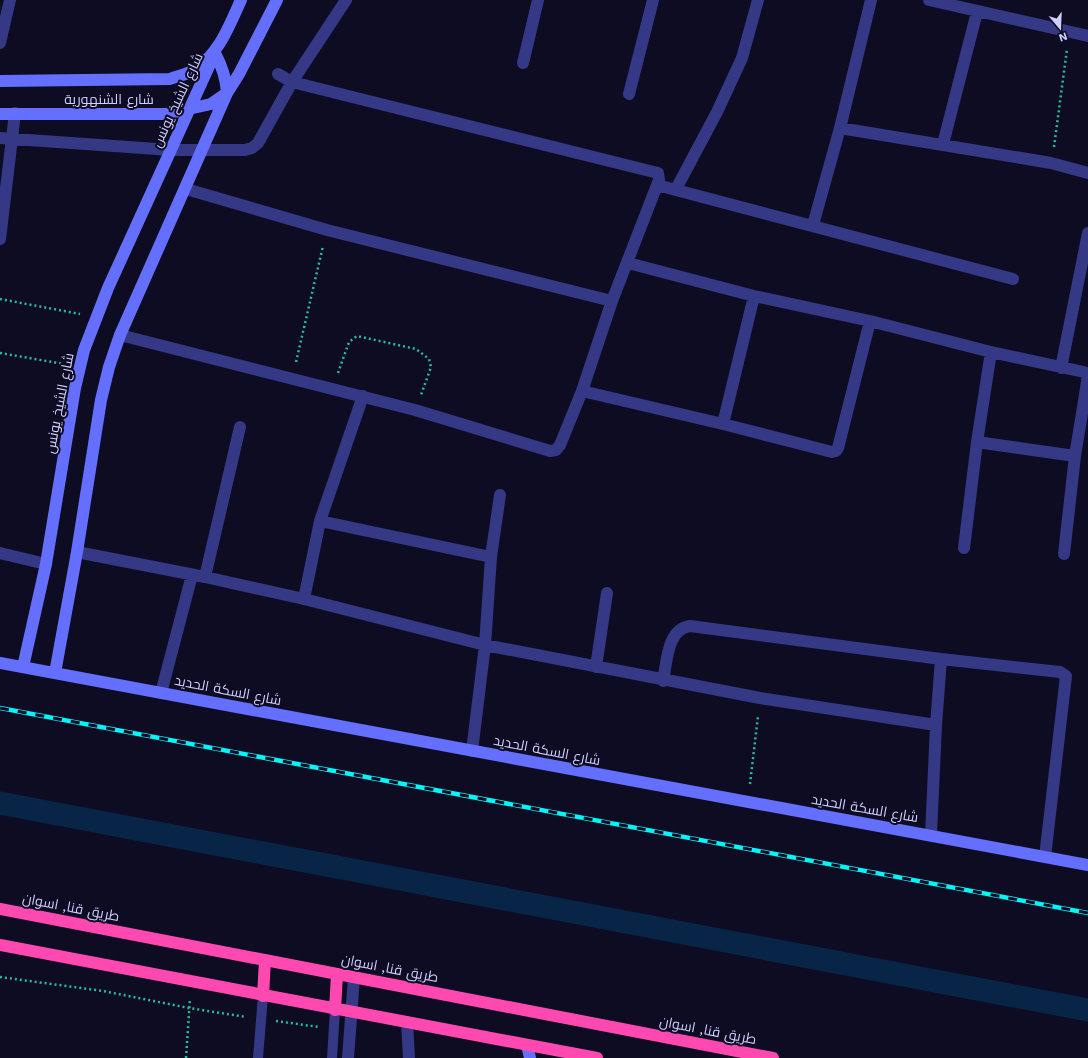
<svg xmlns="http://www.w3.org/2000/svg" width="1088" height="1058" font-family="'Work Sans',Cairo,sans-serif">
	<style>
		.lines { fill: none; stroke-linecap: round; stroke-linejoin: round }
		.canal { stroke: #082446; stroke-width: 23 }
		.path { stroke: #26bba4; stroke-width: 2.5; stroke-dasharray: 2 3; stroke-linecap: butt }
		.lane { stroke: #343885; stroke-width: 10 }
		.street { stroke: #343885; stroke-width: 12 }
		.secondary { stroke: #656fff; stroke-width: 12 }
		.highway { stroke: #ff49b1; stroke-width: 12 }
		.rail-casing { stroke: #00f7f9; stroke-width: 4.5 }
		.rail { stroke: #0e0c23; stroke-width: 3; stroke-dasharray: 9; stroke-linecap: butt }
		.labels { text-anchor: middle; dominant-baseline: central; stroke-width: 4; stroke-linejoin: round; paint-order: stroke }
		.street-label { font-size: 14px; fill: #cfceff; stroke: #0e0c23 }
	</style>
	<rect width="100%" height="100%" fill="#0e0c23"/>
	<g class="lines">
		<!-- canal -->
		<path class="canal" d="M0,803l1088,207"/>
		<!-- path -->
		<path class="path" d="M1054,147l13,-98
			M0,299l80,15
			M0,353l64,11
			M296,362l27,-116
			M338,373l11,-31 8,-6 59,13 13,10 2,8 -10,28
			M750,784l8,-68
			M0,977l103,14 86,17 57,9
			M276,1021l43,6
			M186,1058l4,-59"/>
		<!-- lane -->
		<path class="lane" d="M258,1058l5,-62
			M332,1058l3,-48"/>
		<!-- street -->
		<path class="street" d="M929,0l159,36
			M0,43l10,-43
			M523,63l15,-63
			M278,74l14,8 366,91 1,7 -47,121
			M629,94l24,-94
			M840,128l211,35 37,10
			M0,138l171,12h74l7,-2 6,-5 34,-61 54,-82
			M943,144l34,-132
			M657,185l356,94
			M676,189l41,-77 25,-54 16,-58
			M813,225l27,-97 31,-128
			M0,239l15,-126
			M628,263l126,33 116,25 121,31 93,20 4,3 -4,26
			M120,335l295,75 135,41 6,-1 4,-5 22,-54 30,-90 -285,-71 -141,-41
			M1061,368l27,-135
			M582,391l141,33 109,28 4,-1 2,-3 32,-127
			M723,424l31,-128
			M977,442l98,14
			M320,521l171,36 9,-62
			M964,548l13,-106 14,-90
			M77,552l128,25 99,22 181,46 275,53 176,27 -5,110
			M0,553l46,11
			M1064,554l11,-98 9,-55h4
			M205,577l35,-150
			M304,599l16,-78 43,-125
			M941,659l119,13 6,4 -21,181
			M596,667l11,-74
			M663,681c4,-19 4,-52 27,-55l251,33 -5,66
			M161,693l31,-118
			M472,751l13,-106 6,-88
			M407,1022l2,36
			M348,1058l6,-81"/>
		<!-- secondary -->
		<path class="secondary" d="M0,81l170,-2c8,-3 19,-5 26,-10 24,-17 33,-43 45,-69
			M0,114h166l45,-10 16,-11 12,-19 38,-74
			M0,663l1088,202
			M23,667l23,-103 29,-176 9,-38 24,-62 107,-235
			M55,673l22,-121 24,-152 8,-33 11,-32 107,-242c-1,-16 -5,-27 -12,-40
			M527,1045l3,13"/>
		<!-- highway -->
		<path class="highway" d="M0,909l773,149
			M0,945l597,113
			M263,996l2,-36
			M335,1010l2,-36"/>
		<defs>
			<path id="rail" d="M0,708l1088,205"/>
		</defs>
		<!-- rail casing -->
		<use href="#rail" class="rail-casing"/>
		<!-- rail -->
		<use href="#rail" class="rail"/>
	</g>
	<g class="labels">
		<!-- street labels -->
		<g class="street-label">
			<text x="109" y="99">شارع الشنهورية</text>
			<text transform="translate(177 100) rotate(-65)">شارع الشيخ يونس</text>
			<text transform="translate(59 403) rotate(-79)">شارع الشيخ يونس</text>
			<text transform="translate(228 690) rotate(11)">شارع السكة الحديد</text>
			<text transform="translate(547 750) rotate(11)">شارع السكة الحديد</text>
			<text transform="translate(865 808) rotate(10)">شارع السكة الحديد</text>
			<text transform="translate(71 907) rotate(11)">طريق قنا, اسوان</text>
			<text transform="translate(390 968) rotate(11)">طريق قنا, اسوان</text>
			<text transform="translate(708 1030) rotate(11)">طريق قنا, اسوان</text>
		</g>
	</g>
	<!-- north arrow -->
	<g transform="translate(1060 28) rotate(161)" stroke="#0e0c23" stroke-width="3" paint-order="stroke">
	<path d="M0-3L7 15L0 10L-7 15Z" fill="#cfceff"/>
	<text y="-6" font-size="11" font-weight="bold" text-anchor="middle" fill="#cfceff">N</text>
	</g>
</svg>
